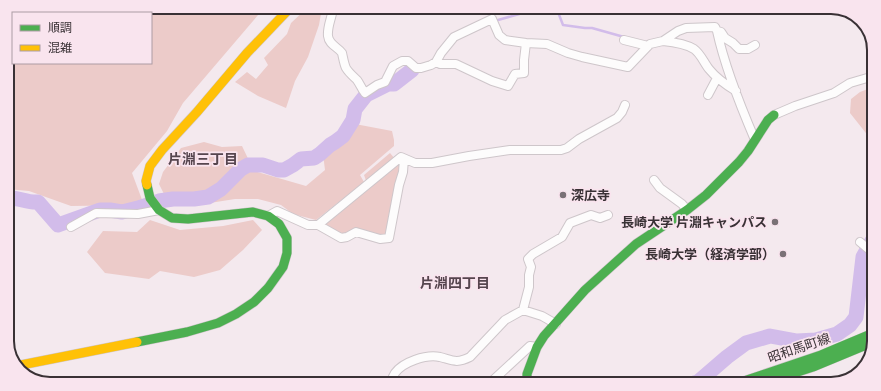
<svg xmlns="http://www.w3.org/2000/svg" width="881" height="391" font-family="'Roboto Condensed','Noto Sans JP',sans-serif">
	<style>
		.green { fill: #eccbc9 }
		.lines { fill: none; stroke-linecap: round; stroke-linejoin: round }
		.stream { stroke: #d2bcea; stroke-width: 2.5 }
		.river { stroke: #d2bcea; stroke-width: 15 }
		.street-casing { stroke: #cec6ca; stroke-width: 10 }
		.fast-casing { stroke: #cec6ca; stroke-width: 10 }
		.slow-casing { stroke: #cec6ca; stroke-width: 10 }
		.street { stroke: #fdfcfc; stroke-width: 8 }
		.fast { stroke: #4caf50; stroke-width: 9 }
		.slow { stroke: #ffc107; stroke-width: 9 }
		.poi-dot { fill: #7a7176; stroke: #f9e4ee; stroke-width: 1.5 }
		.labels { text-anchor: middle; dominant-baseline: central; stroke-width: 3.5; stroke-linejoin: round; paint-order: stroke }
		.poi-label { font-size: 13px; font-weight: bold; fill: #393135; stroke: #f9e4ee; text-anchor: end }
		.street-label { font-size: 13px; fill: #393135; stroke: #f9e4ee }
		.neighbourhood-label { font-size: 14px; font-weight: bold; fill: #56454e; stroke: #f9e4ee }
		.rim { fill: none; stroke: #393135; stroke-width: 2 }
	</style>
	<rect width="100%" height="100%" fill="#f4e9ee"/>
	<!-- green -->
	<path class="green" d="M50,7l214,1 -81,95 -16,28 -35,42 12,32 -73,1 -42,-15 -22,-2v-141l6,-13v28h138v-50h-115z
		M307,8h15l-3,17 -11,32 -13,24 -9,27 -28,-12 -23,-14 12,-10 9,7 12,-14 -4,-7 23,-24 4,-11z
		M873,87v55l-23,-29 1,-14 9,-7z
		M355,124l37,7 2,9v6l-34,29 4,7 -48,38 -23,-6 -12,-9 -23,-6h-23l-44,7 -15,-1 -11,-9 -6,-12 4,-12 18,-24 23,-6 18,5 20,-1 12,25 52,15 19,-16 -2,-16 26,-19z
		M390,153l10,12 -1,11 -4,10 -8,48 -6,2h-39l-18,-11 12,-11 33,-25 -5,-14z
		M150,220l30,10 43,-4 30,-6 9,10 -19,20 -23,20 -26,7 -34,-6 -11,8 -44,-6 -18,-21 16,-21 34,1z"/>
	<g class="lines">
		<!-- stream -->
		<path class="stream" d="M554,9l4,3 5,13 22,3h7l32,9
			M498,20l39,-11
			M862,269l10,1"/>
		<!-- river -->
		<path class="river" d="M7,198c11,-1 20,5 31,4l20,23 42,-15h10l12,2 16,-4 21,-7 14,-2h21l14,-2 13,-8 20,-20 7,-4h15l15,5h6l9,-5 8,-6 13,-1 6,-4 10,-9 5,-3 8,-6 10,-16 2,-11 11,-14 22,-11h6l18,-14
			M694,383l4,-1 29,-25 19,-14 24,-7 27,5 19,-1 21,-6 13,-9 6,-8 7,-60 9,-16"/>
		<defs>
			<path id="street" d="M333,8c-1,10 -6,18 -5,28 1,9 10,11 14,17 1,4 2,11 4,15 3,5 7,8 11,12 3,4 4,8 8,13l12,-8 8,-3 8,-16 9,-5h6l8,7h5l10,-3 5,-3 5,-9 13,-16 38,-18 7,16 6,5 21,3 21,1 21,9 14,4 46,10 22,-23 13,-3 15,-10 8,-3 29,-1 2,4 4,1 4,6 8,5 6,6h9l7,-4
				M717,31c8,37 23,74 38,109
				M624,40l24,6
				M663,41c10,1 23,3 31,8 7,5 10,14 15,20 8,10 17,16 27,22
				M436,62l4,2h16l36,17 16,5 7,-12 9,-1v-13l2,-17
				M708,95l9,-17
				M774,115l21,-9 39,-13 16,-10 24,-7
				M654,180l6,8 22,16 5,6
				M268,216l9,-5 31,14h10l23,13 6,-1 9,-5 24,7 9,-1 10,-53 4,-13 1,-13
				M318,225l83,-68 14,6h17l37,-7 41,-6h51l6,-2 12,-9 38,-21 5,-6 3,-7
				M71,227l25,-14 42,1 21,-4
				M860,242l12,10
				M523,310l19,6 14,8
				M391,382c1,-3 2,-6 4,-9 8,-11 31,-19 45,-16 12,3 16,7 30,0l35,-37 18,-10 6,-23v-12l2,-8 -3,-8 5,-5 29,-17 8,-14 21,-8 9,3 8,-3
				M490,383l40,-37 7,1"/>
			<path id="fast" d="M137,342l50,-10 31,-9 18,-9 18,-12 14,-14 15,-21 4,-14v-15l-8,-14 -11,-8 -15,-4 -65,7 -16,-1 -13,-8 -9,-12 -3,-13
				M527,383v-9l10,-27 7,-11 41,-46 51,-46 51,-34 19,-15 33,-33 9,-11 20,-31 6,-5
				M735,384l86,-29 50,-21
				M761,384l52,-17 58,-24"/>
			<path id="slow" d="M147,185l-1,-4 4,-15 12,-16 35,-38 50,-59 43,-45
				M16,366l121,-24"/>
		</defs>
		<!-- street casing -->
		<use href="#street" class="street-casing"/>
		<!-- fast casing -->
		<use href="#fast" class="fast-casing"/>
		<!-- slow casing -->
		<use href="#slow" class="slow-casing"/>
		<!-- street -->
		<use href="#street" class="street"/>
		<!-- fast -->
		<use href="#fast" class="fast"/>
		<!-- slow -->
		<use href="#slow" class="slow"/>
	</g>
	<!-- markers -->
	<g class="poi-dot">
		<circle cx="563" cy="195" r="4"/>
		<circle cx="775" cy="222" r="4"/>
		<circle cx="783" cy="254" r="4"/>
	</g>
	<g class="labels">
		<!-- poi labels -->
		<g class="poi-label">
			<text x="571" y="195" text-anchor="start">深広寺</text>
			<text x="767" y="222">長崎大学 片淵キャンパス</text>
			<text x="775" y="254">長崎大学（経済学部）</text>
		</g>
		<!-- street labels -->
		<g class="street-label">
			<text transform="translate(799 348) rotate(-19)">昭和馬町線</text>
		</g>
		<!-- neighbourhood labels -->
		<g class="neighbourhood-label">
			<text x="203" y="159">片淵三丁目</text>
			<text x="455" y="283">片淵四丁目</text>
		</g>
	</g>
	<!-- crop -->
	<path d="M0 0H881V391H0ZM50 14H831A36 36 0 0 1 867 50V341A36 36 0 0 1 831 377H50A36 36 0 0 1 14 341V50A36 36 0 0 1 50 14Z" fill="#f9e4ee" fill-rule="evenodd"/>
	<path class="rim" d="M50 14H831A36 36 0 0 1 867 50V341A36 36 0 0 1 831 377H50A36 36 0 0 1 14 341V50A36 36 0 0 1 50 14Z"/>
	<!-- legend -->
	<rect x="12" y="12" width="140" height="52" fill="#f9e4ee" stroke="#ac9ca4"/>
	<rect x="20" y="25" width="20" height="6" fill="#4caf50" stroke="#ac9ca4"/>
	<text x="48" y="32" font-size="12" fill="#393135">順調</text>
	<rect x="20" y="45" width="20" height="6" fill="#ffc107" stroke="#ac9ca4"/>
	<text x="48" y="52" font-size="12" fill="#393135">混雑</text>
</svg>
